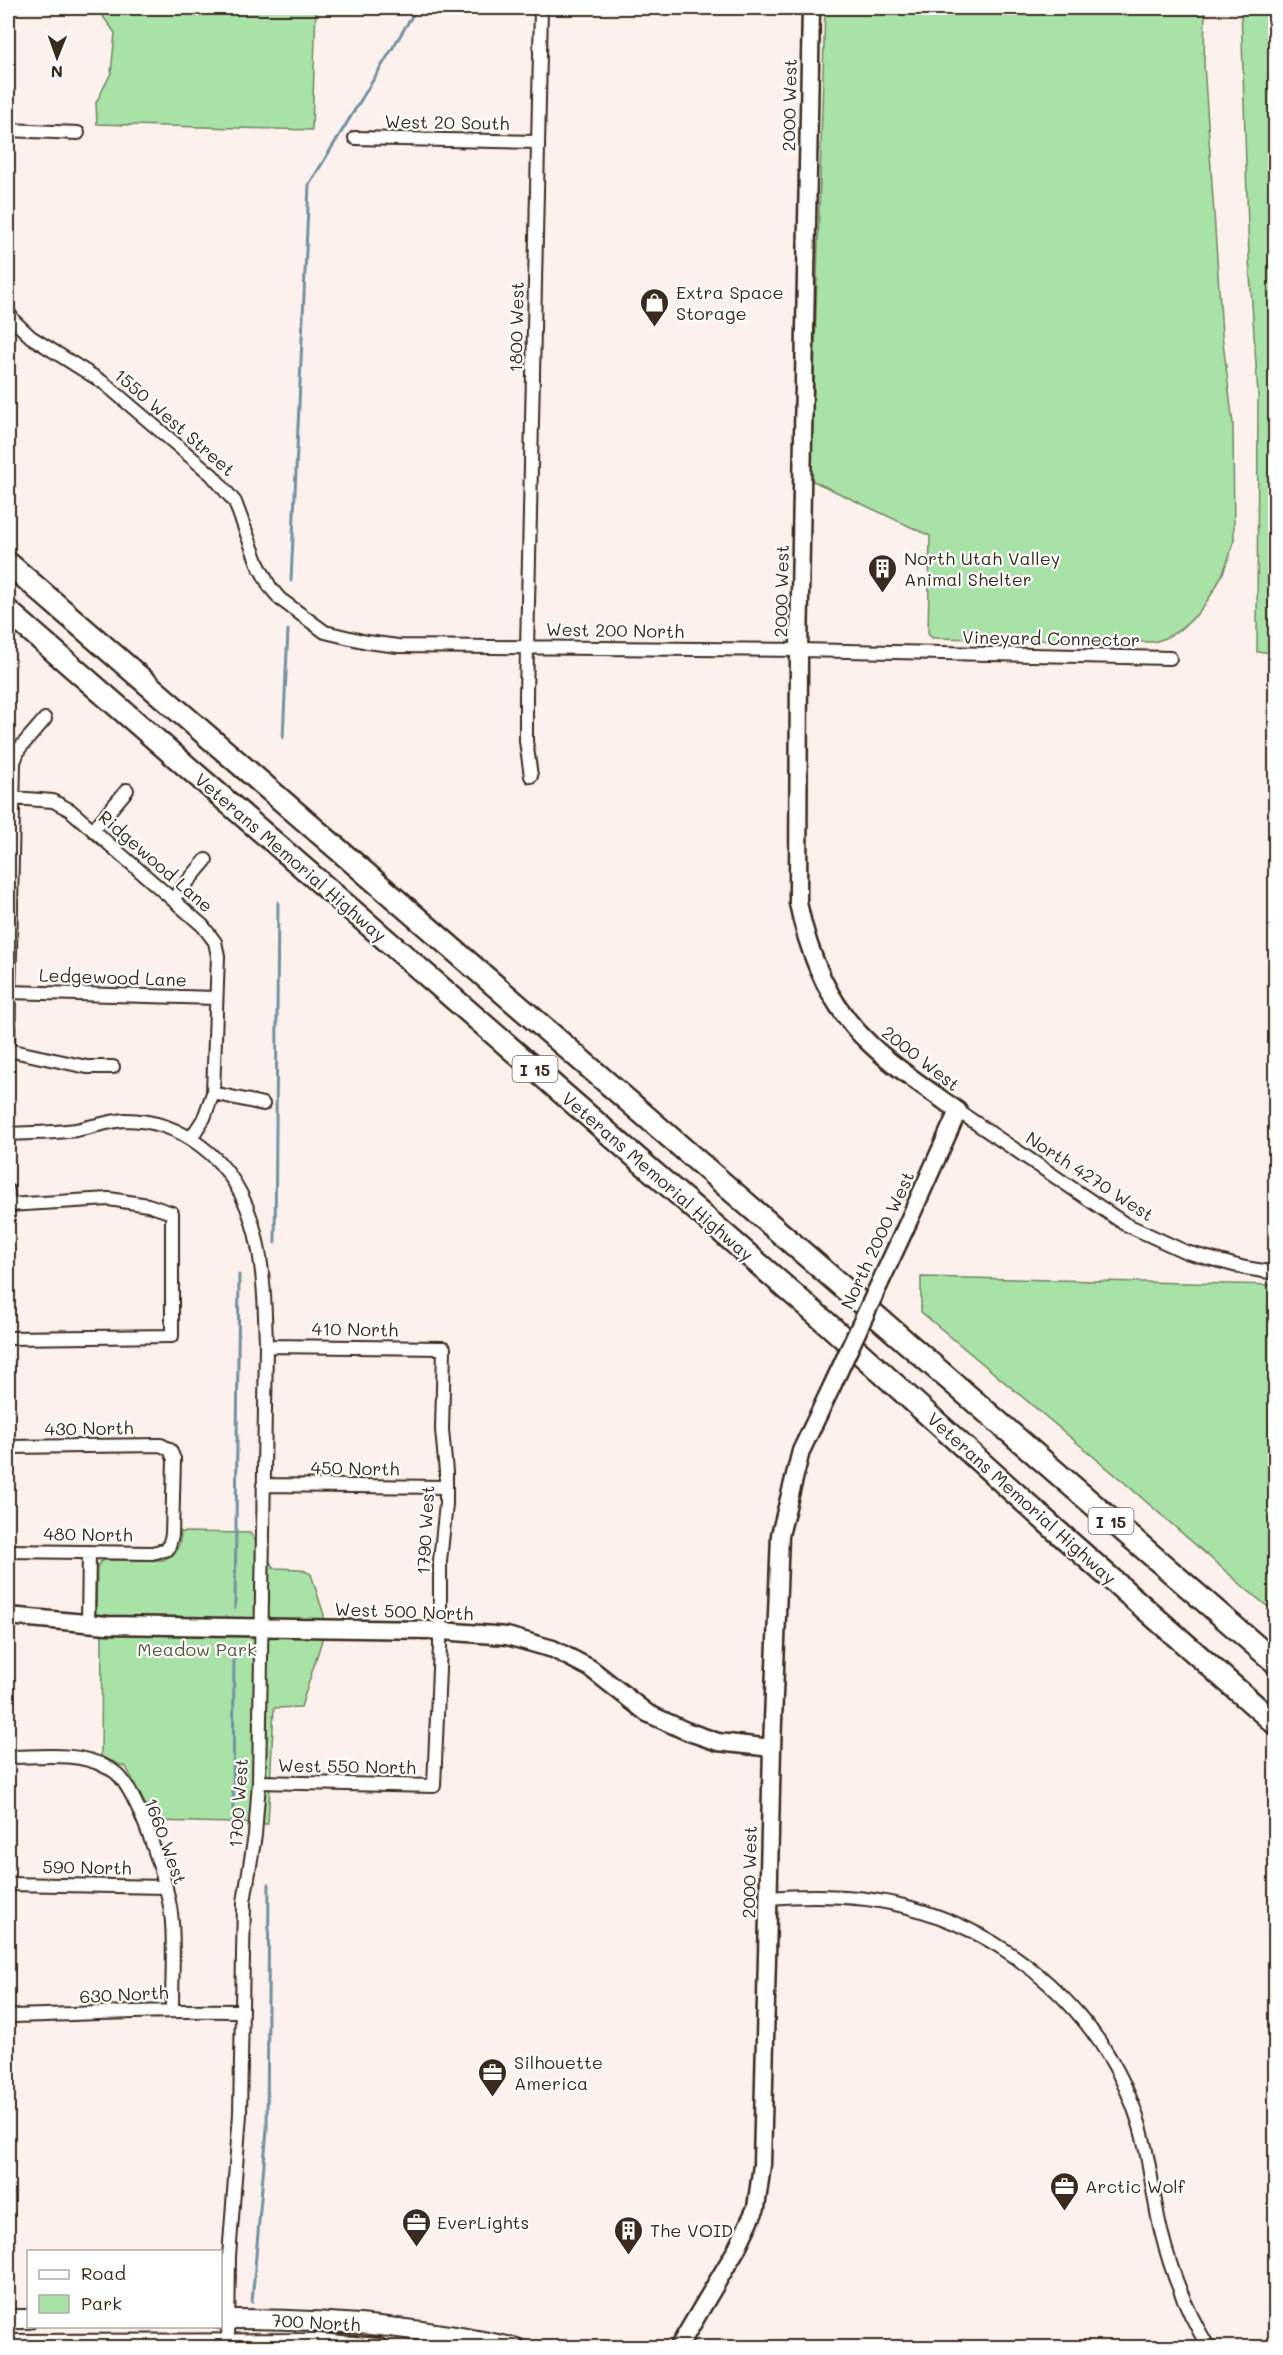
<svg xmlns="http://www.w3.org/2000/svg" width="1283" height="2355" font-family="Mali,sans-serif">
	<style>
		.green { fill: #a8e2a7; stroke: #728662; stroke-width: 1.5 }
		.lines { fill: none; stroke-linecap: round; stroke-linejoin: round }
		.stream { stroke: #7390a1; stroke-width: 3 }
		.street-casing { stroke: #3b2a1e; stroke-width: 16 }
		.secondary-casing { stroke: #3b2a1e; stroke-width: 21 }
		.primary-casing { stroke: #3b2a1e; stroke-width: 22 }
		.highway-casing { stroke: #3b2a1e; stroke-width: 26 }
		.street { stroke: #fff; stroke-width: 12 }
		.secondary { stroke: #fff; stroke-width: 16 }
		.primary { stroke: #fff; stroke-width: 18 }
		.highway { stroke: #fff; stroke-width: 21 }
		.secondary-bridge-casing { stroke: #3b2a1e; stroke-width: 21; stroke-linecap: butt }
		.secondary-bridge { stroke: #fff; stroke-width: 16 }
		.labels { text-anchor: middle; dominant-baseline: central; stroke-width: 4.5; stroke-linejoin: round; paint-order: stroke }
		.shield { fill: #fff; stroke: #766a62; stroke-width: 1.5 }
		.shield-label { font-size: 16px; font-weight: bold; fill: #3b2a1e }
		.street-label { font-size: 18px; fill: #3b2a1e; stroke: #fff }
		.poi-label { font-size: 18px; fill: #3b2a1e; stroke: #fff; text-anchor: start }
		.park-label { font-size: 18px; fill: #565840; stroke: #fff }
	</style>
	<rect width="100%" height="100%" fill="#fcf1ed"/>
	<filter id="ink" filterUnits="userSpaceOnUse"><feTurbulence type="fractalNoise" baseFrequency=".0167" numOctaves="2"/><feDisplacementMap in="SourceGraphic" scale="12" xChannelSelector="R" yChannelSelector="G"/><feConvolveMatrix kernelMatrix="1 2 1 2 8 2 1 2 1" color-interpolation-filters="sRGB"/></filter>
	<g filter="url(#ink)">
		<!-- green -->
		<path class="green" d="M97,8h219l-4,122 -215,-6 -1,-21 15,-30 4,-40z
			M825,8h380l-1,56 18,270 11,90 1,116c-10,42 -37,90 -80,102l-222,-4 -4,-4 2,-98 -119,-56z
			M1241,8h34v644h-18l1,-257 -9,-136z
			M921,1277l354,8v322l-8,-1 -21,-17 -127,-111 -198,-166z
			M181,1532l69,1 24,35 27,1 10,5 13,41 -2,25 -21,67 -27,1 -6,116 -114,-3 -28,-54 -25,-10 1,-120 -6,-24 1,-46 3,-5 5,-2h58c14,-6 17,-13 18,-28z"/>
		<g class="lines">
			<!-- stream -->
			<path class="stream" d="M291,581l18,-396 108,-177
				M283,738l5,-108
				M275,1243l3,-341
				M235,1608l4,-333
				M233,1832l1,-182
				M252,2302l15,-173 2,-245"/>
			<defs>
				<path id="street" d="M8,130l70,3
					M355,138l183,4
					M8,312l6,9 17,16 73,46 108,92 23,27 23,62 12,23 10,12 45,33 42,10 31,4 401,4 371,8
					M531,776l-5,-35v-46l15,-687
					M14,798l39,3 17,9 133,116 12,16 3,14 -5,137 -9,25 -13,20
					M93,830l34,-40
					M173,899l33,-39
					M9,992l207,6
					M8,1046l6,-284 5,-13 26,-30
					M8,1050l79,17h26
					M213,1093l50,11
					M958,1111l167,113 61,28 59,16 31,5
					M8,1134c22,-1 46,-1 68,-4 16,-3 33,-9 49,-10 28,0 54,9 76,26 62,46 63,129 65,200l-7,436 -4,53 -11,67 -4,212 -11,142 -1,86
					M8,1191v14
					M8,1205l101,-6 39,6 24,8v123l-164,2
					M8,1447l153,-2 9,5 4,9 -2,76 -4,14 -16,4 -144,-2
					M263,1485l183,2
					M88,1624l1,-72
					M8,1757c30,0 70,-6 98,10 5,2 12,7 15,11 21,27 49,110 51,145 2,28 0,58 0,86
					M259,1782l175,4 6,-140v-85l6,-57v-32l-4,-42 2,-82 -178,-2
					M8,1884l158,3
					M768,1898c46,-4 95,-3 140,9 105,28 196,108 230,213 12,36 14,74 23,111 10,41 26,81 48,117
					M8,2016c78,-2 156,-7 234,-5"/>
				<path id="secondary" d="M811,8l-12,642 -1,253c11,53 31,103 72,141 26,25 58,45 88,67l-53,118
					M8,1616l99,9 321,5 79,6 46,13 37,19 57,45 39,18 32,11 54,6
					M678,2348l58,-98 20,-42 6,-43 10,-417 8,-213 21,-84 31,-65"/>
				<path id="primary" d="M8,2319h20
					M220,2319c101,-1 199,7 297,29
					M8,2344l309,-1 62,5"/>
				<path id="highway" d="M8,563l1268,1100
					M8,611l822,715 228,206 218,192"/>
			</defs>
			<!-- street casing -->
			<use href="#street" class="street-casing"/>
			<!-- secondary casing -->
			<use href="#secondary" class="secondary-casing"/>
			<!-- primary casing -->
			<use href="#primary" class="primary-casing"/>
			<!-- highway casing -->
			<use href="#highway" class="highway-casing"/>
			<!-- street -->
			<use href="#street" class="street"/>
			<!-- secondary -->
			<use href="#secondary" class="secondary"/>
			<!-- primary -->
			<use href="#primary" class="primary"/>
			<!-- highway -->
			<use href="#highway" class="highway"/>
			<defs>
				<path id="secondary-bridge" d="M832,1386l73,-157"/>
			</defs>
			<!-- secondary-bridge casing -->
			<use href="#secondary-bridge" class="secondary-bridge-casing"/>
			<!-- secondary-bridge -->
			<use href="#secondary-bridge" class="secondary-bridge"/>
		</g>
	</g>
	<!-- icons -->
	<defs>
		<symbol id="shop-pin" viewBox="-11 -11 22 30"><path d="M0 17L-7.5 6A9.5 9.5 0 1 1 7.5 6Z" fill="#3b2a1e" stroke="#fff"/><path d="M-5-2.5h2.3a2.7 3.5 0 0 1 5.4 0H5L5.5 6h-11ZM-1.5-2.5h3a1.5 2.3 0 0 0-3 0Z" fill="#fff"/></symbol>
		<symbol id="building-pin" viewBox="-11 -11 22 30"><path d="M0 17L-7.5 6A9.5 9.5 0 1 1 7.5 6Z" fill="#3b2a1e" stroke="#fff"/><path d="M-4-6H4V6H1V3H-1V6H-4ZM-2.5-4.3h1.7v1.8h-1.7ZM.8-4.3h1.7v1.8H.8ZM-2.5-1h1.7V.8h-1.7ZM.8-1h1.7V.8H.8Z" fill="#fff"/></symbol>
		<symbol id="office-pin" viewBox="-11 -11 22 30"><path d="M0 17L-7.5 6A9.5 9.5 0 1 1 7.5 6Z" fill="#3b2a1e" stroke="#fff"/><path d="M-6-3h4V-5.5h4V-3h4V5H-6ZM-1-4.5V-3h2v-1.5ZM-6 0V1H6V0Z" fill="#fff"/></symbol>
	</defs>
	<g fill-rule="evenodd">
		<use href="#shop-pin" x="638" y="286" width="33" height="45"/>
		<use href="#building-pin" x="866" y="552" width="33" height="45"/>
		<use href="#office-pin" x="476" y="2056" width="33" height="45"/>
		<use href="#office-pin" x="1048" y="2170" width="33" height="45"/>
		<use href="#office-pin" x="400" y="2206" width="33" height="45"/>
		<use href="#building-pin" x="612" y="2214" width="33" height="45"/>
	</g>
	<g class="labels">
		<!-- shield labels -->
		<g class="shield">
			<rect x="512.5" y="1056" width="45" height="26" rx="4.5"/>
			<rect x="1088.5" y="1508" width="45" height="26" rx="4.5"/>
		</g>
		<g class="shield-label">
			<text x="535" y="1069">I 15</text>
			<text x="1111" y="1521">I 15</text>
		</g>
		<!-- street labels -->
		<g class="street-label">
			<text transform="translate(789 105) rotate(-89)">2000 West</text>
			<text transform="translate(447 122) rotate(1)">West 20 South</text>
			<text transform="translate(516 327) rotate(-89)">1800 West</text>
			<text transform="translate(175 422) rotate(41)">1550 West Street</text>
			<text transform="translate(781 591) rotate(-89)">2000 West</text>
			<text transform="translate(615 630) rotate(1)">West 200 North</text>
			<text transform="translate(1051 638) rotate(1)">Vineyard Connector</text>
			<text transform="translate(291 857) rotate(41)">Veterans Memorial Highway</text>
			<text transform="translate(156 861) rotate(41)">Ridgewood Lane</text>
			<text transform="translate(113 977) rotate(2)">Ledgewood Lane</text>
			<text transform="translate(921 1058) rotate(38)">2000 West</text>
			<text transform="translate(658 1176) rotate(41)">Veterans Memorial Highway</text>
			<text transform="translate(1090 1176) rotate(33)">North 4270 West</text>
			<text transform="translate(877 1240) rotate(-65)">North 2000 West</text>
			<text transform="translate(355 1329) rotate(1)">410 North</text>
			<text transform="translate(89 1428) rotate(-1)">430 North</text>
			<text transform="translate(355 1468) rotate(1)">450 North</text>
			<text transform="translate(1022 1498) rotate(42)">Veterans Memorial Highway</text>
			<text transform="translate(425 1530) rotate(-87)">1790 West</text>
			<text transform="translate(88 1534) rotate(1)">480 North</text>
			<text transform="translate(404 1611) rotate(2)">West 500 North</text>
			<text transform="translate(347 1766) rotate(1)">West 550 North</text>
			<text transform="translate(238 1803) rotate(-86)">1700 West</text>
			<text transform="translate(166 1841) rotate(70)">1660 West</text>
			<text transform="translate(87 1867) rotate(1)">590 North</text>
			<text transform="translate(749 1872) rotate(-89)">2000 West</text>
			<text transform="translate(124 1994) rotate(-3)">630 North</text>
			<text transform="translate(316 2322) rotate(3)">700 North</text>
		</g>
		<!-- poi labels -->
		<g class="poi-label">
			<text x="676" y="292">Extra Space<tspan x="676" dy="21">Storage</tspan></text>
			<text x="904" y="558">North Utah Valley<tspan x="904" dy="21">Animal Shelter</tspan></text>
			<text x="514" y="2062">Silhouette<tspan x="514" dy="21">America</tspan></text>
			<text x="1085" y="2186">Arctic Wolf</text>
			<text x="437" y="2222">EverLights</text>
			<text x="650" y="2230">The VOID</text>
		</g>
		<!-- park labels -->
		<g class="park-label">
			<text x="197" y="1649">Meadow Park</text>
		</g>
	</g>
	<!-- margin -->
	<rect width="1283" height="2355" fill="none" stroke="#fff" stroke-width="30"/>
	<rect x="15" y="15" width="1253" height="2325" fill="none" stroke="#3b2a1e" stroke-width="2" filter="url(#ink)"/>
	<!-- legend -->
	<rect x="27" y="2250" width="195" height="78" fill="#ffffff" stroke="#b1aaa5" stroke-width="1.5"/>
	<rect x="39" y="2270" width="30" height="9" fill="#ffffff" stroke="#b1aaa5" stroke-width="1.5"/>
	<text x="81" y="2280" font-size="18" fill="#3b2a1e">Road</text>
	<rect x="39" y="2295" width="30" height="18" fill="#a8e2a7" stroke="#b1aaa5" stroke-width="1.5"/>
	<text x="81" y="2310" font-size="18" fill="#3b2a1e">Park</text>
	<!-- north arrow -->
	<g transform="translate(57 57) rotate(181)" stroke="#ffffff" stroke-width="4.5" paint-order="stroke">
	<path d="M0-4.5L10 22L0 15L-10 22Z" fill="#3b2a1e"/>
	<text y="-9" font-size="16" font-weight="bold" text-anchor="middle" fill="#3b2a1e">N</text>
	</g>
</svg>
